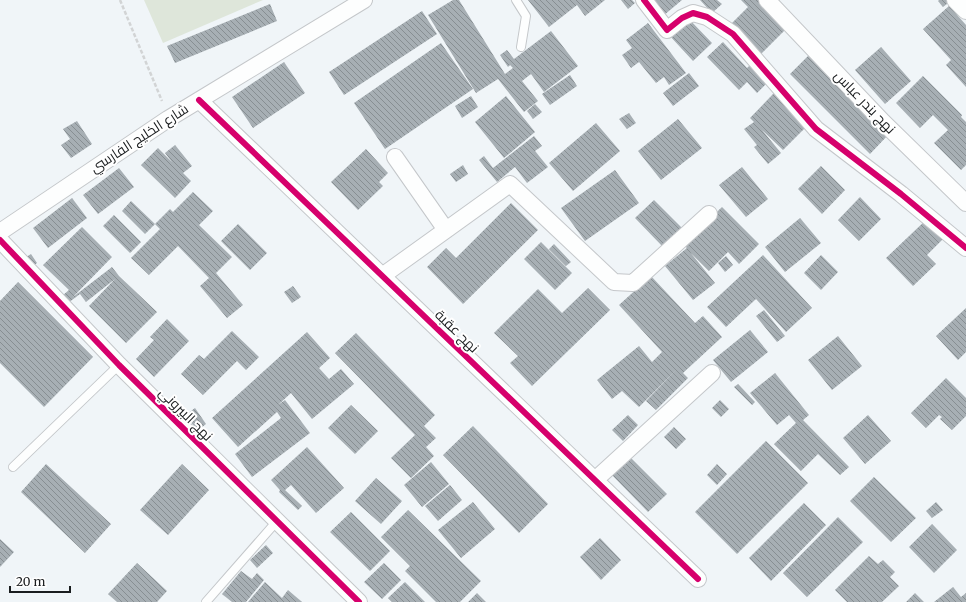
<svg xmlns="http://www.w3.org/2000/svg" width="966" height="602" font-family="Merriweather,Cairo,serif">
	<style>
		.pitch { fill: #dee6da }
		.building { fill: url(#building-back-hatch) }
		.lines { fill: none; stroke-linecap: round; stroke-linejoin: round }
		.service-casing { stroke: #c4c7ca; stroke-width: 10 }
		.minor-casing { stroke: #c4c7ca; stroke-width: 18 }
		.path { stroke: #d2d4d5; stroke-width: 2.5; stroke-dasharray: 4 2; stroke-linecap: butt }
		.service { stroke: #fdfefe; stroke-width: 8 }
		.minor { stroke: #fdfefe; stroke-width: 16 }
		.cycleway-casing { stroke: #fff; stroke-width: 8 }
		.cycleway { stroke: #d6006c; stroke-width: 6 }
		.labels { text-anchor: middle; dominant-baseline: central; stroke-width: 4; stroke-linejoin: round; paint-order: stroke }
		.street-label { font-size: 14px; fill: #1a1d1f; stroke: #fff }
	</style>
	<defs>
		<pattern id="building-back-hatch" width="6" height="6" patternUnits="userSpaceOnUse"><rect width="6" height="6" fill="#a7afb4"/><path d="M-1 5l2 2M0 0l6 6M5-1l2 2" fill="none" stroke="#878e92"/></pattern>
	</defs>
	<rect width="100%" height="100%" fill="#f0f5f8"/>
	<!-- pitch -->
	<path class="pitch" d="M144,0h119l-100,43z"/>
	<!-- building -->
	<path class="building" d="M453,0h6l46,74 8,-6 -3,-3 -2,2 -8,-12 7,-5 7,9 37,-28 27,35 -34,26 -13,-18 -9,7 16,20 -14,11 -26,-33 -22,14 -48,-78z
		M528,0h77l-20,16 -8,-11 -28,22z
		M621,0h11l3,3 -7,6z
		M650,0h32l-19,16z
		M700,0h17l5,4 -10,9z
		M741,0h19l28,27 -28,28 -30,-30 18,-18z
		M939,0h13l-9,7 -5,-6z
		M270,4l7,17 -102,42 -8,-17z
		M949,6l17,19v62l-20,-22 5,-5 -28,-31z
		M422,11l15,23 -93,61 -15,-23z
		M688,18l24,25 -19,18 -24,-26z
		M648,23l38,50 -17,12 -5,-8 -8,6 -17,-21 -8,6 -9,-13 10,-7 -6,-8z
		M723,42l24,26 7,-7 17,18 -14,14 -10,-11 -8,8 -32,-33z
		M441,43l32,46 -88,60 -31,-46z
		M881,47l30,34 -26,23 -30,-34z
		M812,52l77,82 -19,20 -80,-80z
		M284,62l21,31 -52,35 -21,-31z
		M689,73l10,13 -26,20 -10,-13z
		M570,75l7,11 -27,19 -8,-11z
		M923,76l39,39 -1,2 5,5v43l-5,5 -27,-27 14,-13 -15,-15 -13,13 -24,-25z
		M774,93l34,32 -25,25 -21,-20 19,23 -13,11 -14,-17 3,-2 -13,-16 10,-7 -4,-4z
		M471,96l7,11 -16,11 -7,-12z
		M506,96l29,36 -31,26 -29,-36z
		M535,104l7,8 -9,7 -6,-8z
		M629,113l7,10 -9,6 -8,-10z
		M678,119l24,29 -41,32 -23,-29z
		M77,121l15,23 -21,14 -10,-13 9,-6 -7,-10z
		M596,123l24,28 -47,40 -24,-28z
		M534,136l8,10 -7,5 13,16 -21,16 -12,-16 -18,15 -18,-22 5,-4 9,12z
		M175,145l17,21 -9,7 8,8 -16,17 -34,-33 17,-17 14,14 -7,-9z
		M366,149l22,24 -9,9 4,4 -25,24 -27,-28z
		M463,165l5,9 -12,8 -6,-8z
		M821,166l24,24 -23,24 -24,-25z
		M742,167l26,32 -22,18 -27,-32z
		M119,168l15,19 -36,27 -15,-19z
		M615,170l24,33 -54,38 -24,-33z
		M193,192l20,19 -14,14 33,32 -16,16 27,32 -16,13 -27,-32 9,-8 -31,-32 -29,29 -18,-17 29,-29 -5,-5 -10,10 -23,-23 9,-10 24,23 15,-15 3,3z
		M860,197l21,22 -22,22 -21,-21z
		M72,198l15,20 -39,30 -15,-20z
		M654,200l29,29 -19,19 -29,-30z
		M511,203l27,27 -75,74 -36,-37 19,-19 10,10z
		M722,207l37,37 -20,20 -11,-12 -19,19 -19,-19 25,31 -22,17 -28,-34 22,-18 -4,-3z
		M114,215l27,27 -11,11 -27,-27z
		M800,218l21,25 -36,29 -20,-25z
		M928,218l18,18 -19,19 9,9 -23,22 -27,-28z
		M238,224l29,29 -17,17 -29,-29z
		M82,227l30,30 -39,40 39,-30 7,9 38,36 -31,31 -37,-37 26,-27 -29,23 -6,-8 -12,9 -6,-7 7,-6 -26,-25z
		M541,242l31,31 -17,17 -31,-31z
		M554,244l17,18 -5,4 -17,-17z
		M31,254l6,9 -8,6 -6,-10z
		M763,255l49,53 -26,24 -30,-33 -30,28 -19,-20z
		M821,255l17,17 -17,18 -17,-17z
		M726,256l7,9 -8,7 -7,-9z
		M651,276l44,47 8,-7 19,21 -39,36 5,5 -32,32 -10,-9 31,-32 -38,38 -17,-16 -10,8 -15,-19 42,-34 13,16 10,-10 -43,-47z
		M18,282l75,75 -49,50 -44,-44v-62z
		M293,286l8,11 -9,6 -8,-11z
		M588,288l22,22 -78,76 -22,-23 8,-7 -24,-23 44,-44 24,24z
		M966,308v44l-8,8 -22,-24z
		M764,310l21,26 -8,6 -21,-26z
		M167,319l22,22 -35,36 -18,-18 18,-19 -4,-3z
		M750,330l18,22 -37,30 -18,-22z
		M232,331l27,26 -13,13 -9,-9 -34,34 -22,-21 18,-19 5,4z
		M307,332l23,26 -11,10 10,11 12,-10 13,15 -42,35 -21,-26 -13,12 7,-5 25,33 -58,44 -17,-23 46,-36 -4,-6 -39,35 -26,-29z
		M356,333l79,82 -11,11 12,12 -10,9 8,9 -23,22 -20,-20 24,-23 -80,-82z
		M838,336l24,30 -30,24 -24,-30z
		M775,373l34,42 -6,5 46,47 -9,8 -22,-21 -17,17 -27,-27 22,-21 -7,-8 -12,10 -27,-32z
		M946,378l20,20v18l-14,14 -12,-11 2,-2 -3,-2 -13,13 -15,-15z
		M738,384l17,18 -3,3 -18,-18z
		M720,400l9,9 -8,8 -9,-9z
		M351,405l27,26 -23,23 -27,-26z
		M195,408l11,16 -9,7 -11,-16z
		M628,415l10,10 -15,16 -11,-11z
		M868,415l23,26 -26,23 -22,-26z
		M473,426l75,78 -29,29 -76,-78z
		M674,427l12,12 -10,10 -12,-12z
		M766,441l42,42 -71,71 -42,-42z
		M307,447l37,41 -28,25 -25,-28 -6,5 17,16 -4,4 -19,-18 1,-2 -9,-10z
		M629,456l38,38 -19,18 -37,-38z
		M431,462l18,22 -27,23 -18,-22z
		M46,464l65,60 -26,29 -64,-61z
		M182,464l27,26 -41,45 -28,-25z
		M717,464l10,10 -10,11 -10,-10z
		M874,477l42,41 -25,24 -41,-41z
		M376,478l26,23 -21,23 -26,-23z
		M450,485l12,15 -24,21 -13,-15z
		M473,502l22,27 -34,29 -23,-28z
		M936,502l7,8 -11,8 -6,-7z
		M804,503l22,22 -55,56 -22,-23z
		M408,510l73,71 -21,21h-24l-31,-31 5,-5 -29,-29z
		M351,512l39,39 -20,20 -40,-39z
		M838,517l25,25 -56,55 -24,-24z
		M932,524l25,26 -23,23 -25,-26z
		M600,538l21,22 -20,20 -21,-23z
		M0,539l14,13 -14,15z
		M266,545l7,8 -16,15 -7,-8z
		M869,556l9,8 5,-4 12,12 -5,5 9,9 -17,16h-35l-12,-12z
		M137,563l30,28 -10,11h-40l-9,-8z
		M384,563l17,17 -19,19 -18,-17z
		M241,571l11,8 5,-6 7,7 -18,22h-14l-10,-8z
		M265,582l17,16 6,-8 14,12h-54z
		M405,582l20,20h-33l-4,-4z
		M953,587l8,10 5,-4v9h-32z
		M477,593l9,9h-18z
		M915,593l9,9h-18z"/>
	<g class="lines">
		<defs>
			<path id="service" d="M516,0l10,16 -5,31
				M13,467l106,-102
				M206,602l71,-81"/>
			<path id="minor" d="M644,0l23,30 15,-12 11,-5 14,4 26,17 83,95 85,65 65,54
				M767,0l116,122 83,81
				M955,0l11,11
				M199,100l499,479
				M395,157l51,73
				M0,232l168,-113 196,-119
				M0,240l119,125 240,237
				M382,276l128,-92 104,98 19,1 76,-69
				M595,480l117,-107"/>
		</defs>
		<!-- service casing -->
		<use href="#service" class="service-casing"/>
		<!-- minor casing -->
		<use href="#minor" class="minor-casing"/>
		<!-- path -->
		<path class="path" d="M120,0l42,101"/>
		<!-- service -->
		<use href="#service" class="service"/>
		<!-- minor -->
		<use href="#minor" class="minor"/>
		<defs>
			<path id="cycleway" d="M644,0l23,30 15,-12 11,-5 14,4 26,17 83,95 85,65 65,54
				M199,100l499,479
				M0,240l119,125 240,237"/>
		</defs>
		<!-- cycleway casing -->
		<use href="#cycleway" class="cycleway-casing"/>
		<!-- cycleway -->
		<use href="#cycleway" class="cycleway"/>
	</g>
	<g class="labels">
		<!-- street labels -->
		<g class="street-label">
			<text transform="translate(865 102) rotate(46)">نهج بندر عباس</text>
			<text transform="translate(139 138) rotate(-33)">شارع الخليج الفارسي</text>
			<text transform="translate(457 331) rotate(44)">نهج عقبة</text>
			<text transform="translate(186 414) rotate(45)">نهج البيروني</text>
		</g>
	</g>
	<!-- scale -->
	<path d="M10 586v6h60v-6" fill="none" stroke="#1a1d1f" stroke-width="2"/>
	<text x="16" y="586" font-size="12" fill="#1a1d1f" stroke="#ffffff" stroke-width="3" paint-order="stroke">20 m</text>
</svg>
